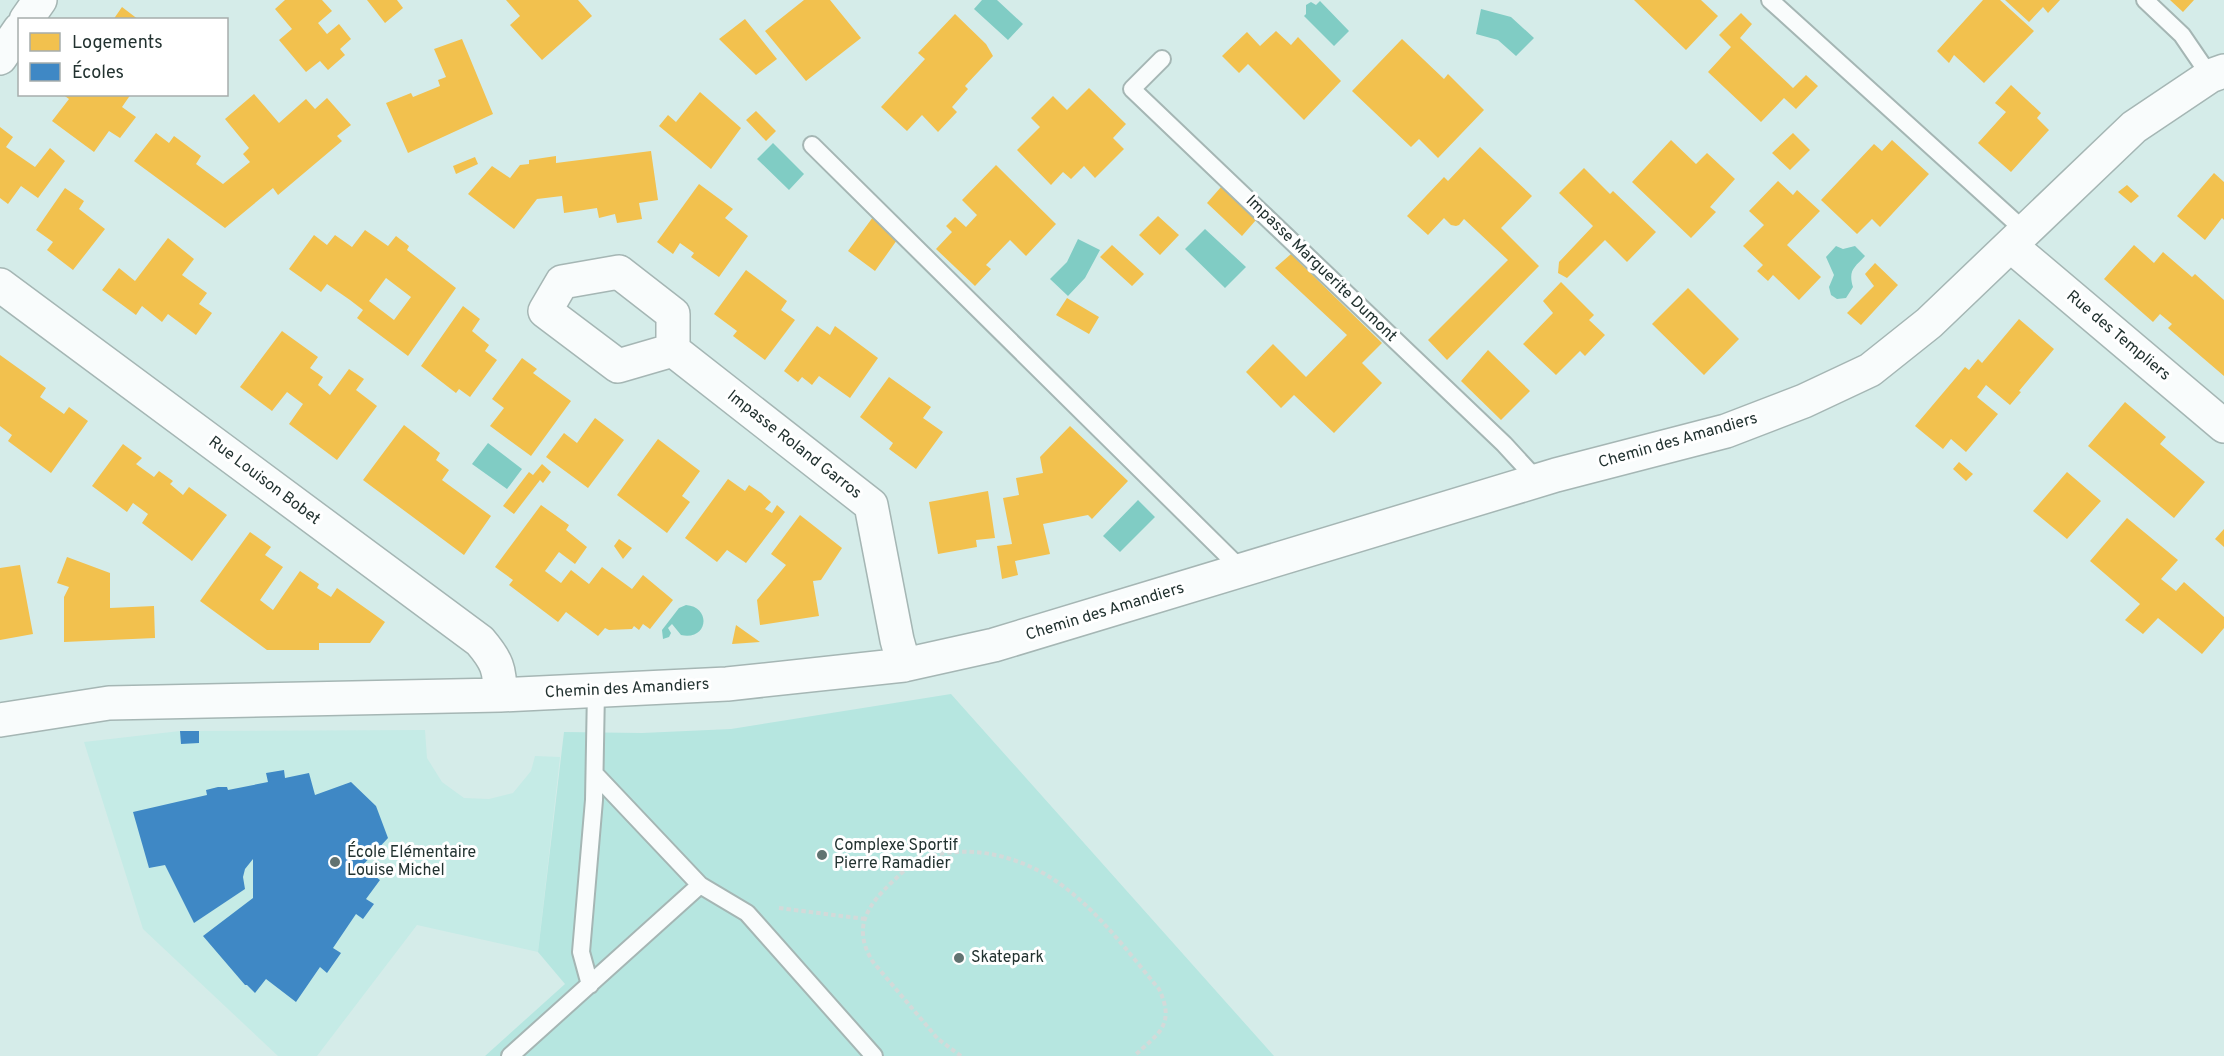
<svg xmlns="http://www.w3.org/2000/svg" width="2224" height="1056" font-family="Overpass,sans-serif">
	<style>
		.built { fill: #c5ebe6 }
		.green { fill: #b6e6e0 }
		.water { fill: #80ccc4 }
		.homes { fill: #f2c14e; fill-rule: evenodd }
		.schools { fill: #3f88c5 }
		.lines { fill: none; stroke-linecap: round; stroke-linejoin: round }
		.lane-casing { stroke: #a5b6b4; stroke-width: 20 }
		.street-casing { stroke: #a5b6b4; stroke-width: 36 }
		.path { stroke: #d3dad9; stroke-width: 4; stroke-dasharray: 4.5 3; stroke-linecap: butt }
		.lane { stroke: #f9fcfc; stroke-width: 16 }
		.street { stroke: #f9fcfc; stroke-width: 33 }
		.poi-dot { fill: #617371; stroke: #fff; stroke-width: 2 }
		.labels { text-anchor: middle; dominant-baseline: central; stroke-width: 6; stroke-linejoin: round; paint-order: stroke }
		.street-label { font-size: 16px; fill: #223230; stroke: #fff }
		.poi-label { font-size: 16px; fill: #223230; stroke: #fff; text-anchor: start }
	</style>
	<rect width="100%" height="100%" fill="#d5ece9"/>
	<!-- built -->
	<path class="built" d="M425,730l2,28 15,24 22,16 25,1 24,-6 18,-22 4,-15 25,1 -22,195 -121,-27 -100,131h-39l-135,-127 -59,-187 96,-11z"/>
	<!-- green -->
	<path class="green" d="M951,694l323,362h-789l80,-72 -27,-32 26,-220 78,1 89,-4z"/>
	<!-- water -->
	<path class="water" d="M982,0h15l26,24 -15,16 -34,-31z
		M1320,1l29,30 -15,15 -30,-30 2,-2v-9l5,-3 5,3z
		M1481,9l30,8 23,21 -18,18 -18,-16 -22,-6z
		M773,143l31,31 -15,16 -32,-31z
		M1205,229l41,38 -21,21 -40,-39z
		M1078,239l22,11 -15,28 -17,18 -18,-17 17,-17z
		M1836,246l7,3 12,-3 10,10c-11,12 -17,14 -12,31l-7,11 -9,1 -6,-4 -2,-8 5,-12 -8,-18z
		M488,443l34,26 -15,20 -35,-25z
		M1138,500l17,17 -35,35 -17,-16z
		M686,605c26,2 22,36 -5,30l-9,-11 -4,4 3,5 -2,4 -6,2 -1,-9 17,-22z"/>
	<!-- homes -->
	<path class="homes" d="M285,0h37l10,11 -14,12 9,11 12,-10 12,15 -11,10 5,6 -17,15 -8,-9 -14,11 -27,-32 13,-11 -17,-20z
		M367,0h30l6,8 -18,15z
		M506,0h72l14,16 -50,44 -32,-35 10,-9z
		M804,0h26l31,38 -55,43 -41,-50z
		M1634,0h67l17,16 -32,34z
		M1983,0h17l34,31 -50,52 -30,-28 -5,8 -12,-12z
		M2005,0h55l-12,13 -5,-6 -14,15z
		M2170,0h24l-11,12z
		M122,7l17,13h-26z
		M1741,13l11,11 -12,14 53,50 13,-13 12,11 -22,23 -12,-11 -23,24 -53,-50 23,-25 -12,-12z
		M955,14l31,30 7,12 -28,30 3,3 -16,18 5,5 -19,20 -16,-17 -15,16 -26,-24 44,-48 -7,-6z
		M745,19l32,40 -21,16 -37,-36z
		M1276,31l15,14 7,-8 43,44 -37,39 -56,-56 -9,9 -17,-17 25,-24 13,14z
		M462,39l31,75 -85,39 -22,-50 25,-10 2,4 27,-11 -2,-6 8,-3 -12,-28z
		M1402,39l42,40 4,-5 36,36 -46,48 -19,-19 -8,8 -59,-56z
		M2011,85l30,28 -4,5 12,12 -38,42 -33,-29 28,-31 -11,-9z
		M1089,88l37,36 -13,14 11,11 -29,29 -11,-12 -13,13 -8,-7 -12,13 -34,-35 23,-23 -9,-9 22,-22 14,14z
		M700,92l41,36 -30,41 -52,-43 9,-11 8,7z
		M62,94h69l-9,13 14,10 -16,21 -11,-7 -15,21 -42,-31 17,-22z
		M254,94l25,29 27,-24 9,10 12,-11 24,27 -14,11 5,5 -64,54 -5,-7 -48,40 -91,-67 22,-28 13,10 5,-7 27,20 -5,8 27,20 27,-22 -7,-8 6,-6 -24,-29z
		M756,111l20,20 -10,10 -20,-21z
		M0,127l13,10 -7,10 29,20 15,-19 15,13 -27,37 -17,-12 -13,18 -8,-6z
		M1793,133l17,17 -20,20 -18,-17z
		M1671,140l25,24 11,-11 28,26 -25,28 6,5 -25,26 -59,-56z
		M1892,140l37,34 -49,53 -8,-8 -15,15 -36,-34 53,-56 8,7z
		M1480,147l52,49 -31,32 38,38 -92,94 -19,-20 80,-80 -44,-41 -5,6 -3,1 -5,-1 -7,-7 -16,17 -21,-19 37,-39 4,4z
		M651,151l7,49 -19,3 3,16 -25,4 -2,-9 -16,4 -2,-10 -33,5 -2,-17 -25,3 -23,30 -46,-35 24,-28 18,12 10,-13 9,-1v-4l27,-4v7z
		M475,157l3,7 -22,10 -3,-8z
		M996,165l60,59 -30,32 -16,-16 -24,25 5,4 -16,17 -39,-37 16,-17 -6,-6 9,-9 11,10 11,-12 -15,-15z
		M1584,168l26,26 3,-3 43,41 -29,30 -22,-22 -38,38 -9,-5 1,-11 34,-36 -34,-33z
		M2214,173l10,9v38l-2,-2 -17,22 -28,-24z
		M1778,181l15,14 4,-5 23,21 -33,34 34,32 -22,23 -26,-25 -5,6 -11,-10 6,-6 -20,-19 21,-21 -15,-14z
		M699,184l34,25 -8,9 23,18 -29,41 -28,-20 3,-4 -14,-10 -7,11 -16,-12z
		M2127,185l12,11 -8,7 -13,-11z
		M1221,187l35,33 -14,16 -35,-33z
		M65,188l19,13 -5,8 26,20 -32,41 -26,-20 6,-8 -17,-12z
		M1158,216l21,19 -19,20 -21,-20z
		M873,217l24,23 -22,31 -27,-20z
		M365,230l23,16 8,-10 13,10 -2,4 49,38 -48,68 -51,-38 6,-8 -13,-10 -23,-16 -6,8 -32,-23 25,-34 13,10 8,-10 17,12zM386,278l25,19 -17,23 -25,-19z
		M168,238l26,21 -12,16 25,18 -8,11 13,9 -16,22 -28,-21 -6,8 -20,-16 -6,9 -34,-25 17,-22 16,13z
		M1112,245l32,29 -12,12 -32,-29z
		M2134,245l20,18 9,-11 29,25 3,-3 29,26v76l-56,-48 4,-4 -12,-10 -7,8 -49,-43z
		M1291,254l91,89 -20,20 20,20 -48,50 -40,-38 -13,13 -35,-36 27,-28 33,33 41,-42 -72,-67z
		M1875,263l23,22 -37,40 -14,-12 27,-27 -9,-12z
		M746,270l41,31 -6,9 14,10 -30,40 -32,-24 4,-5 -23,-17z
		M1561,282l33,33 -5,5 16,15 -20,21 -5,-5 -24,24 -33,-31 30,-31 -10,-12z
		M1688,288l51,51 -35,36 -52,-51z
		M1067,298l32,19 -10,17 -33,-19z
		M463,306l17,13 -8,12 17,14 -4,6 12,9 -27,37 -11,-8 -3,4 -35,-27z
		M2019,319l35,30 -35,42 2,1 -11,13 -24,-20 -9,12 21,17 -32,38 -15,-13 -8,10 -28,-23 50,-59 4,3 9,-11 4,4z
		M817,326l13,9 5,-9 43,32 -28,40 -31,-22 -7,9 -10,-8 -4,5 -14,-11z
		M282,331l36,26 -8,11 13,9 -5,8 12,10 19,-26 15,10 -8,11 21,16 -40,54 -48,-36 14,-20 -16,-12 -15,19 -32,-24z
		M1488,350l42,41 -29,29 -40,-39z
		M0,355l46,33 -6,9 24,17 5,-7 19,14 -37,52 -43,-32 4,-6 -12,-9z
		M522,358l15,11 -4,4 38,28 -40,55 -41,-30 14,-18 -12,-9z
		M889,377l42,30 -8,11 20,14 -27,37 -27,-20 4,-6 -33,-26z
		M2125,402l41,35 -6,7 45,38 -31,36 -86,-72z
		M595,418l29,22 -36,48 -42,-31 18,-24 13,10z
		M404,425l36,28 -4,7 13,10 -7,10 49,36 -27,39 -101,-75z
		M1070,426l58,55 -36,38 -4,-4 -45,9 7,30 -35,7 3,14 -16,4 -5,-33 15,-2 -9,-46 16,-3 -3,-17 27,-5 -3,-16z
		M658,439l42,32 -18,25 8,6 -23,31 -50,-38z
		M123,444l19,14 -6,6 18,13 5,-6 14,10 -3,3 13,11 6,-8 38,28 -35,46 -50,-38 6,-9 -15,-11 -6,9 -35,-26z
		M1959,462l14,12 -7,7 -13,-12z
		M542,464l9,8 -8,11 -3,-3 -26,34 -11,-8 26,-34 4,3z
		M2067,472l34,29 -34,38 -34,-28z
		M728,479l17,12 4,-6 12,8 10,9 -6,7 7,4 5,-8 8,7 -39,51 -19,-13 -10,12 -32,-24z
		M988,491l7,47 -19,2 1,7 -39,7 -9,-52z
		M541,505l28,20 -3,5 21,17 -12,17 -16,-12 -14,19 16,12 10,-13 18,14 13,-17 30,22 11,-14 30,25 -23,29 -7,-5 -4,6 -5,-4 -2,3 -23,1 -4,-2 -7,8 -32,-24 -8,10 -49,-37 4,-5 -18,-13z
		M800,515l42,33 -21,32 -8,1 6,35 -59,9 -3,-25 29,-35 -15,-11z
		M2127,518l51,42 -17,19 15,12 8,-9 40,35v11l-22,26 -44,-36 -15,16 -18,-14 15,-16 -50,-43z
		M2224,529v18l-9,-8z
		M250,532l21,15 -6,8 18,12 -23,33 13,10 27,-39 19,13 -2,4 14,9 6,-9 48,34 -15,21h-51v7h-52l-67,-49z
		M619,539l13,9 -9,11 -9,-13z
		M67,557l43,16v35l44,-2 1,32 -91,4v-45l5,-10 -12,-4z
		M20,565l13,69 -33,6v-72z
		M736,625l24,17 -28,2z"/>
	<!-- schools -->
	<path class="schools" d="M180,731h19v12l-18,1z
		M284,770l1,8 24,-5 6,22 36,-13 25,24 12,32 -26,28 18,14 -14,19 8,5 -11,15 -7,-5 -23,34 8,5 -14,20 -7,-6 -24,35 -30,-23 -11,14 -8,-8h-2l-42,-49 50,-38v-39l-8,10 -2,8 2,12 -51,34 -29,-58 -16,3 -16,-56 74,-17 -1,-5 12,-3h9l1,3 40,-8 -2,-9z"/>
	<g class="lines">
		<defs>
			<path id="lane" d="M1770,0l256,232
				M2145,0l37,35 28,41
				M1162,59l-30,30 372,355 34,37
				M812,145l430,425
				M595,774l105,111 47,28 127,143
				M590,985l-9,-33 13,-152 2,-110
				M510,1056l190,-171"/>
			<path id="street" d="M26,20l14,-20
				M0,58l20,-29
				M2011,246l213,180
				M0,285l480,356c17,20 20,28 20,54
				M673,350v-36l-54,-42 -57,10 -17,29 73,55 55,-16 198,155 26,135 7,25
				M0,720l109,-17 391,-8 227,-11 177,-19 90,-20 562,-170 170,-44 78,-30 66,-31 59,-47 205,-196 76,-51 14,-5"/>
		</defs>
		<!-- lane casing -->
		<use href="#lane" class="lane-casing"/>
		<!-- street casing -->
		<use href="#street" class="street-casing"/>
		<!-- path -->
		<path class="path" d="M779,908l86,11
			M961,1056l-23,-17 -65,-77c-22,-35 -5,-57 21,-82 9,-8 19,-19 29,-22 36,-11 74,-7 108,9 53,24 91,78 128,122 17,36 -1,45 -25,67"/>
		<!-- lane -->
		<use href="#lane" class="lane"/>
		<!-- street -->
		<use href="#street" class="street"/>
	</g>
	<!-- markers -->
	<g class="poi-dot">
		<circle cx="822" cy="855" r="6"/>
		<circle cx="335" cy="862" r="6"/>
		<circle cx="959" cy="958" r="6"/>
	</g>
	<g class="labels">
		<!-- street labels -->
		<g class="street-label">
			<text transform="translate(1321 269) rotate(44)">Impasse Marguerite Dumont</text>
			<text transform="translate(2118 336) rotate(40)">Rue des Templiers</text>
			<text transform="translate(1678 441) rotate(-16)">Chemin des Amandiers</text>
			<text transform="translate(794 445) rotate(38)">Impasse Roland Garros</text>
			<text transform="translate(264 481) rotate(37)">Rue Louison Bobet</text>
			<text transform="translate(1105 612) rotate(-17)">Chemin des Amandiers</text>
			<text transform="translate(627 689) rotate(-3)">Chemin des Amandiers</text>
		</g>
		<!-- poi labels -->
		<g class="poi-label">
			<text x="834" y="846">Complexe Sportif<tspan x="834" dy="18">Pierre Ramadier</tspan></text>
			<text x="347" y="853">École Elémentaire<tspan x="347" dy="18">Louise Michel</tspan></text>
			<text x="971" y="958">Skatepark</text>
		</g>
	</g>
	<!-- legend -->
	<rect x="18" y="18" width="210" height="78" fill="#ffffff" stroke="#a7adac" stroke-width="1.5"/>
	<rect x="30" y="33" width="30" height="18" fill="#f2c14e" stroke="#a7adac" stroke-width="1.5"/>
	<text x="72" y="48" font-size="18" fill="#223230">Logements</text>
	<rect x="30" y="63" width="30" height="18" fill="#3f88c5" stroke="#a7adac" stroke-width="1.5"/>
	<text x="72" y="78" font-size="18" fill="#223230">Écoles</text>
</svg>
